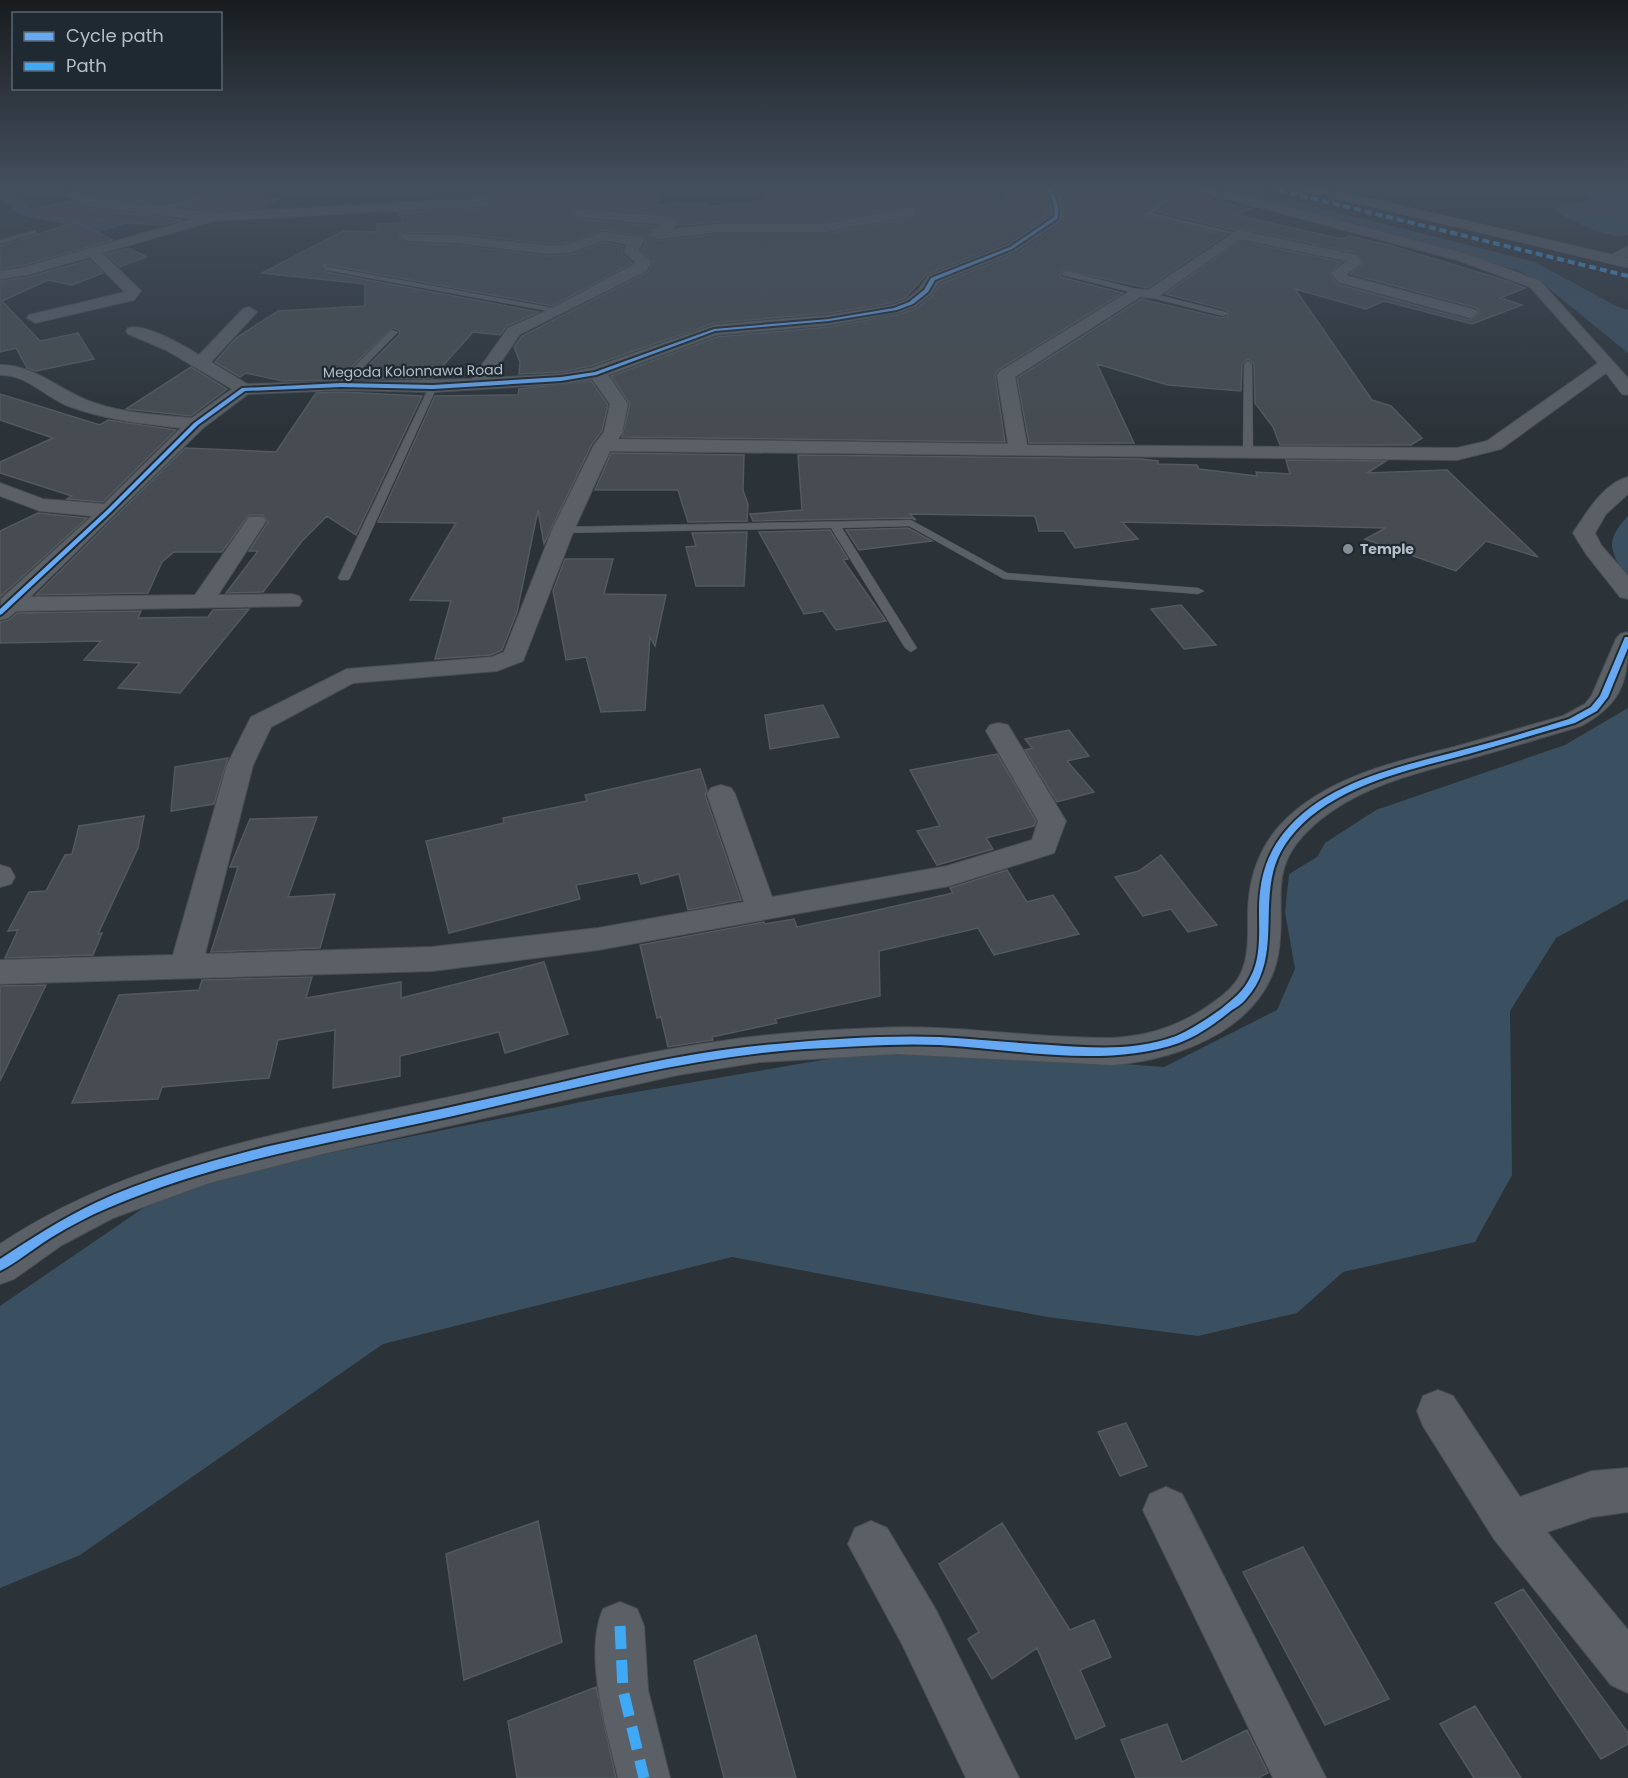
<svg xmlns="http://www.w3.org/2000/svg" width="1628" height="1778" font-family="Poppins,sans-serif">
	<style>
		.water { fill: #3a5061 }
		.lines { fill: none; stroke-linecap: round; stroke-linejoin: round }
		.canal { fill: #3a5061; fill-rule: evenodd }
		.building { fill: #464c51; stroke: #535a5f; stroke-width: 1.5; fill-rule: evenodd }
		.lane-casing { stroke: #484e53; stroke-width: 1 }
		.street-casing { stroke: #484e53; stroke-width: 2 }
		.primary-casing { stroke: #484f55; stroke-width: 1 }
		.lane { fill: #5b6066; fill-rule: evenodd }
		.street { fill: #5b6066; fill-rule: evenodd }
		.primary { fill: #5d6368; fill-rule: evenodd }
		.quiet-far1 { stroke: #3fa9f5; stroke-width: 4; stroke-dasharray: 7 4; stroke-linecap: butt }
		.quiet { stroke: #3fa9f5; stroke-width: 11; stroke-dasharray: 23 11; stroke-linecap: butt }
		.cycleway-casing { stroke: #1e2932; stroke-width: 4 }
		.cycleway { fill: #66a8f1; fill-rule: evenodd }
		.poi-dot { fill: #858e96; stroke: #1e2932; stroke-width: 2 }
		.labels { text-anchor: middle; dominant-baseline: central; stroke-width: 4.5; stroke-linejoin: round; paint-order: stroke }
		.far-street-label { font-size: 14px; fill: #b6bfc8; stroke: #1e2932 }
		.far-poi-label { font-size: 14px; font-weight: bold; fill: #b6bfc8; stroke: #1e2932; text-anchor: start }
	</style>
	<rect width="100%" height="100%" fill="#2b3238"/>
	<!-- water -->
	<path class="water" d="M1195,185h35l305,77 81,44 12,4v43l-86,-70 -22,-12z
		M1456,185h172v50c-20,5 -54,-14 -72,-23l1,-5 34,-7 -6,-9 -32,-4 -53,7 -17,-1z
		M1628,516v65c-16,-30 -26,-37 0,-65z
		M1628,708v191l-72,39 -46,73 2,164 -37,67 -132,30 -46,41 -99,23 -151,-19 -315,-60 -349,87 -303,211 -80,33v-282l161,-110 105,-30 335,-68 221,-38 93,-12 249,19 113,-57 18,-41 -10,-57 4,-38 28,-17 8,-14 51,-33 189,-65z"/>
	<g class="lines">
		<!-- canal -->
		<path class="canal" d="M0,185l32,23 67,14 103,-28 48,-9h31l-3,3 -74,15 -105,29 -78,-17 -21,-17z"/>
	</g>
	<!-- building -->
	<path class="building" d="M71,185h151l10,2 -72,17 -67,-8z
		M513,185h145l1,20 48,-2 1,4 58,-7 -3,-15h219l20,18 8,-18h27l10,16 1,14 -43,28 -78,31 -22,24 -14,5 -62,10 -115,10 -123,43 -30,6 -42,2 1,-12 -6,-15 8,-11 126,-64 5,-10 -12,-12 5,-8 -2,-5 -41,-7 -38,13 -16,1 -93,-11 -53,-1 -4,6 9,5 48,2 93,11 24,-2 31,-12 19,4 -1,8 10,9 -79,43 -231,-42 4,8 213,40 -32,14 -7,9 -27,-3 -41,46 -77,1 45,-45 -1,-4 -7,-2 -54,52 -55,1 -37,-8 -6,4 -25,-15 21,-24 42,-27 87,-5v-22l-103,-11 81,-42 34,1v-8l26,-1 -4,-10 84,-5 8,-7 -8,-5 -39,2 73,-6zM909,206l7,2 -2,9 -89,17h-107l-60,7 -9,-6 7,-9 -76,-7 -9,-5 9,-7 89,8 9,5 -2,6 42,-4h107z
		M1054,185h94l7,4 16,-4 40,13 -3,1 42,10 -14,6 106,24 7,-3 40,9 118,36 18,7 -25,10 22,7 -50,19 -88,-23 -18,8 -71,-20 77,111 19,6 31,32 -11,7h-131l-7,-18 -18,-24 -1,-39 -6,-5 -6,5 -1,27 -73,-6 -71,-21 37,79h-105l-12,-65 124,-79 81,19 6,-2 -1,-6 -62,-16 75,-53 102,21 -13,11 8,11 132,36 11,-7 -3,-5 -127,-34 14,-11 -7,-10 -119,-25 -4,2 -77,-18 15,-10 -3,-7 -27,17 -1,3 85,20 -79,53 -84,-18 -3,5 1,2 62,16 -125,77 -3,5 10,67 -383,-5 8,-33 -19,-28 106,-39 112,-10 72,-13 16,-6 15,-12 8,-12 77,-31 45,-30 3,-17z
		M246,191l32,8 -15,9 -50,3 -32,-4z
		M72,201l15,7 95,12 -20,5 -128,-8v-8z
		M77,222l36,18 -92,26 -21,3v-23z
		M129,248l18,9 -27,10 -14,-13z
		M89,260l14,13 -31,12 -24,-5 -46,21 38,40 38,-8 16,26 -58,12 -9,-3 -11,-20 -16,4v-71l28,-4z
		M191,367l36,22 -36,27 -65,-7z
		M591,381l17,24 -6,26 -10,13 -48,100 -6,-34 -21,102 -15,38 -11,5 -56,4 16,-58 -41,-1 46,-77 -78,-1 57,-126 83,-1 1,-6z
		M341,392l81,4 -66,139 -29,-19 -25,25 -39,51 -37,1 32,-42h-9l19,-29 -5,-7h-14l-27,37h-48l-12,10 -14,31 -112,2 149,-147 91,4 40,-59z
		M0,394l100,31 8,-5 68,10 -73,72 -36,-3 5,-3 -72,-23v-11l53,-24 -53,-18z
		M611,453l133,2 -1,35 5,14 -1,17 -59,1 -10,-32h-83z
		M798,455l343,4 17,2v3l39,1 2,4 58,7 -1,-4 34,2 -4,-14 100,1 -19,12 80,-3 91,87 -52,-16 -30,30 -91,-32 21,-11 -264,-6 16,17 -63,9 -11,-17h-25l-4,-15 -125,-2 6,6 -5,-2 -158,3 -3,-7 52,-4z
		M38,513l49,5 -87,79v-66z
		M908,528l24,13 -73,9 -13,-20z
		M830,530l18,29 -5,1 43,61 -50,9 -13,-19 -19,3 -45,-82z
		M747,532l-3,54h-48l-10,-39 10,-1 -4,-13z
		M565,559h48l-9,35 62,1 -11,51 -5,-9 -5,73 -44,2 -15,-55 -20,3 -13,-69z
		M1181,605l35,40 -32,4 -33,-40z
		M249,609l-69,84 -62,-5 22,-25 -56,-3 17,-19 -101,2v-21l9,-2 8,-7 124,-2 -3,7 70,-1 5,-7z
		M823,705l16,32 -69,12 -5,-34z
		M1069,730l20,26 -22,5 27,31 -37,10 -32,-52 7,-2 -7,-9z
		M997,754l39,67 -2,5 -48,12 7,11 -56,16 -20,-34 23,-5 -30,-56z
		M228,758l-14,46 -43,7 4,-44z
		M700,769l7,21 -2,5 36,105 -53,10 -9,-36 -38,10 -3,-11 -62,12 4,14 -131,34 -23,-92 78,-18 -1,-5 84,-17 -2,-6z
		M144,816l-6,32 -40,86 4,-1 -9,22 -88,3 13,-28 -10,1 21,-39 17,-1 19,-36 7,-1 7,-28z
		M317,817l-29,80 47,-3 -15,54 -109,4 27,-85h-8l20,-48z
		M1161,855l37,47 19,23 -29,7 -17,-23 -28,7 -28,-39 24,-6z
		M1007,870l20,32 26,-7 26,39 -85,21 -16,-27 -99,23 1,45 -105,23 2,4 -65,14 1,3 -45,7 -7,-30 -4,1 -17,-73 124,-23 1,2 29,-5 3,8 63,-13 93,-21 -3,-5z
		M544,962l24,72 -63,19 -6,-21 -99,24v20l-67,12 2,-58 -57,10 -9,38 -107,9 -4,12 -86,4 47,-108 80,-5 3,-10 110,-3 -6,21 95,-16v16z
		M46,985l-46,96v-95z
		M1126,1423l21,43 -27,10 -22,-44z
		M538,1521l24,121 -98,38 -18,-126z
		M1002,1523l68,107 24,-10 17,37 -31,13 25,56 -29,13 -39,-91 -45,31 -24,-40 11,-7 -40,-68z
		M1303,1547l86,152 -64,26 -82,-153z
		M1523,1589l105,144v11l-27,15 -106,-156z
		M756,1635l40,143h-72l-30,-117z
		M596,1687l20,91h-99l-9,-57z
		M1475,1706l46,72h-47l-34,-54z
		M1167,1724l15,38 65,-32 21,43 -10,5h-122l-15,-38z"/>
	<g class="lines">
		<defs>
			<path id="lane" d="M251,185h11l-113,27 -3,-2z
				M1169,197l2,3 -19,13 89,21 -3,2 -95,-22z
				M35,230l2,3 -37,11v-4z
				M323,266l236,43 4,2 -4,2 -233,-43z
				M1065,271l76,19 1,2 -4,2 -76,-19z
				M1151,293l75,19 1,2 -4,2 -75,-19z
				M391,330l7,2 -54,55h-6v-4z
				M1248,361l4,3 1,89 -5,3 -5,-3 1,-89z
				M430,385l7,2 -87,191 -2,2h-8l-2,-2z
				M911,520l96,53 191,15 6,3 -6,3 -194,-15 -95,-53 -67,2 75,120 -6,4 -6,-4 -74,-120 -268,5 -5,-3 5,-3z"/>
			<path id="street" d="M47,185h16l27,13 123,15 270,-15 6,4 -6,4 -269,15 -112,32 39,38 -7,9 -99,23 -8,-5 2,-3 96,-23 -35,-35 -63,18 -27,4v-8l21,-3 172,-49 -106,-13z
				M1039,185h12c9,11 16,22 10,36l-45,30 -77,31 -8,12 -15,12 -15,6 -72,13 -113,10 -108,40 20,29 -6,29 -4,6 390,5 -11,-69 3,-4 133,-82 15,1 90,-60 119,25 5,8 -15,11 1,2 128,34 2,3 -8,5 -132,-36 -7,-9 16,-12 -107,-22 -84,59 -16,-1 -125,80 12,68 430,3 30,-7 111,-78 -68,-76 -73,-27 -272,-72 -2,-3h20l264,69 73,27 88,97v17l-6,-1 -16,-21 -105,76 -44,11 -847,-9 -36,79 -51,131 -26,10 -144,12 -82,44 -18,38 -48,189 227,-7 166,-19 146,-26 -37,-108 4,-6 10,-3 10,3 4,6 37,103 175,-31 85,-26 6,-19 -52,-90 4,-6 9,-2 9,2 58,96 -12,32 -105,33 -351,64 -166,21 -432,13v-24l173,-5 54,-190 24,-48 96,-48 145,-12 12,-5 48,-122 42,-85 10,-13 6,-28 -18,-25 -31,5 -128,8 -92,-2 -93,4 -45,34 -173,169 165,-2 54,-78h14l3,4 -48,74 73,-1 8,2 3,5 -3,5 -283,5 -8,7 -8,2 1,-21 91,-83 -52,-5 -40,-15v-13l43,16 61,5 77,-76c-37,-4 -74,-8 -110,-21 -24,-8 -44,-33 -71,-32v-10c35,-1 62,28 95,38 31,11 65,12 97,15l40,-29 -66,-39 -38,-16 -2,-3 2,-3c18,-5 56,18 71,27l44,-46 6,-2 8,5 -46,50 36,22 225,-5 36,-51 45,-20 83,-45 -12,-11 2,-8 -22,-4 -32,12 -23,2 -93,-11 -48,-2 -7,-4 2,-3 53,1 93,11 16,-1 38,-13 39,6 2,3 -6,9 13,12 -5,9 -126,63 -30,44 71,-4 31,-6 122,-43 115,-10 63,-10 14,-5 14,-12 8,-12 78,-31 44,-29 -1,-16z
				M909,208l5,1v6l-89,17h-107l-60,7 -7,-4 10,-11 -81,-7 -7,-4 7,-4 89,8 7,4 -3,8 45,-5h107z
				M1628,246v10l-17,7 -7,-4z
				M1628,477v17l-22,20 -11,19 6,12 27,31v23l-8,-2 -34,-43 -13,-21c13,-20 31,-50 55,-56z
				M1628,632c0,47 -3,70 -47,94 -36,11 -73,22 -109,32 -55,15 -114,28 -158,67 -50,44 -26,76 -36,130 -14,73 -99,105 -166,110l-215,-11 -137,8 -82,13 -356,79 -113,29 -96,35 -51,27 -48,34 -14,5v-40c132,-88 288,-112 440,-145 94,-20 187,-45 282,-58 51,-8 103,-11 155,-13 78,-4 157,11 235,10 35,-2 61,-10 90,-28 14,-9 32,-21 39,-37 8,-17 7,-39 7,-58 0,-41 14,-77 47,-104 45,-37 103,-50 159,-64 36,-10 73,-21 109,-31l22,-12 7,-9 24,-56 4,-5z
				M0,865l10,3 5,9 -4,7 -11,3z
				M1438,1390l15,6 67,101 72,-26 36,-3v44l-36,5 -45,15 81,98v63l-17,-8 -117,-146 -71,-113 -6,-15 6,-15z
				M1166,1487l16,7 144,284h-53l-130,-268 7,-16z
				M871,1521l16,7 49,82 83,168h-53l-64,-134 -54,-100 7,-16z
				M620,1602l17,7 7,17 4,64 22,88h-52c-11,-50 -35,-121 -15,-169z"/>
			<path id="primary" d="M1289,185h24l315,73v10l-332,-79z"/>
		</defs>
		<!-- lane casing -->
		<use href="#lane" class="lane-casing"/>
		<!-- street casing -->
		<use href="#street" class="street-casing"/>
		<!-- primary casing -->
		<use href="#primary" class="primary-casing"/>
		<!-- lane -->
		<use href="#lane" class="lane"/>
		<!-- street -->
		<use href="#street" class="street"/>
		<!-- primary -->
		<use href="#primary" class="primary"/>
		<!-- quiet-far1 -->
		<path class="quiet-far1" d="M1258,185l370,91"/>
		<!-- quiet -->
		<path class="quiet" d="M620,1626l3,64 21,88"/>
		<defs>
			<path id="cycleway" d="M1043,185h4c8,11 14,20 10,34l-45,30 -77,31 -7,12 -15,12 -16,6 -68,11 -114,10 -119,44 -35,6 -128,8 -92,-2 -96,4 -47,34 -87,87 -109,102 -2,1v-6l107,-99 87,-87 48,-35 99,-5 92,2 128,-8 34,-5 119,-43 115,-10 65,-11 15,-6 15,-12 7,-12 79,-31 44,-30c2,-13 -3,-21 -11,-32z
				M1625,637h3v11l-20,49 -11,14 -22,12c-35,10 -69,20 -103,30 -62,17 -142,32 -183,86 -39,50 -1,114 -43,160 -4,5 -9,8 -14,11 -16,13 -34,26 -53,33 -75,26 -163,6 -240,2 -45,-2 -90,2 -134,4 -120,8 -236,41 -352,67 -116,26 -235,44 -345,92 -19,8 -38,18 -56,29 -18,11 -34,25 -52,34v-12c31,-20 61,-40 95,-56 54,-25 113,-41 170,-56 80,-18 161,-34 240,-52 90,-20 180,-44 271,-51 54,-5 109,-9 164,-7 37,2 74,6 111,8 42,3 85,6 125,-9 16,-7 31,-17 45,-27 12,-10 23,-18 30,-33 10,-19 8,-44 8,-65 0,-29 6,-54 24,-77 42,-53 117,-67 179,-84 36,-9 72,-20 107,-31l22,-12 9,-11z"/>
		</defs>
		<!-- cycleway casing -->
		<use href="#cycleway" class="cycleway-casing"/>
		<!-- cycleway -->
		<use href="#cycleway" class="cycleway"/>
	</g>
	<!-- sky -->
	<linearGradient id="sky" x2="0" y2="1"><stop stop-color="#181c1f"/><stop offset="0.43" stop-color="#444f5e"/><stop offset="1" stop-color="#444f5e" stop-opacity="0"/></linearGradient>
	<rect width="1628" height="434" fill="url(#sky)"/>
	<!-- markers -->
	<circle class="poi-dot" cx="1348" cy="549" r="6"/>
	<g class="labels">
		<!-- far-street labels -->
		<g class="far-street-label">
			<text transform="translate(413 371) rotate(-1)">Megoda Kolonnawa Road</text>
		</g>
		<!-- far-poi labels -->
		<g class="far-poi-label">
			<text x="1360" y="549">Temple</text>
		</g>
	</g>
	<!-- legend -->
	<rect x="12" y="12" width="210" height="78" fill="#1e2932" stroke="#5b656e" stroke-width="1.5"/>
	<rect x="24" y="32" width="30" height="9" fill="#66a8f1" stroke="#5b656e" stroke-width="1.5"/>
	<text x="66" y="42" font-size="18" fill="#b6bfc8">Cycle path</text>
	<rect x="24" y="62" width="30" height="9" fill="#3fa9f5" stroke="#5b656e" stroke-width="1.5"/>
	<text x="66" y="72" font-size="18" fill="#b6bfc8">Path</text>
</svg>
